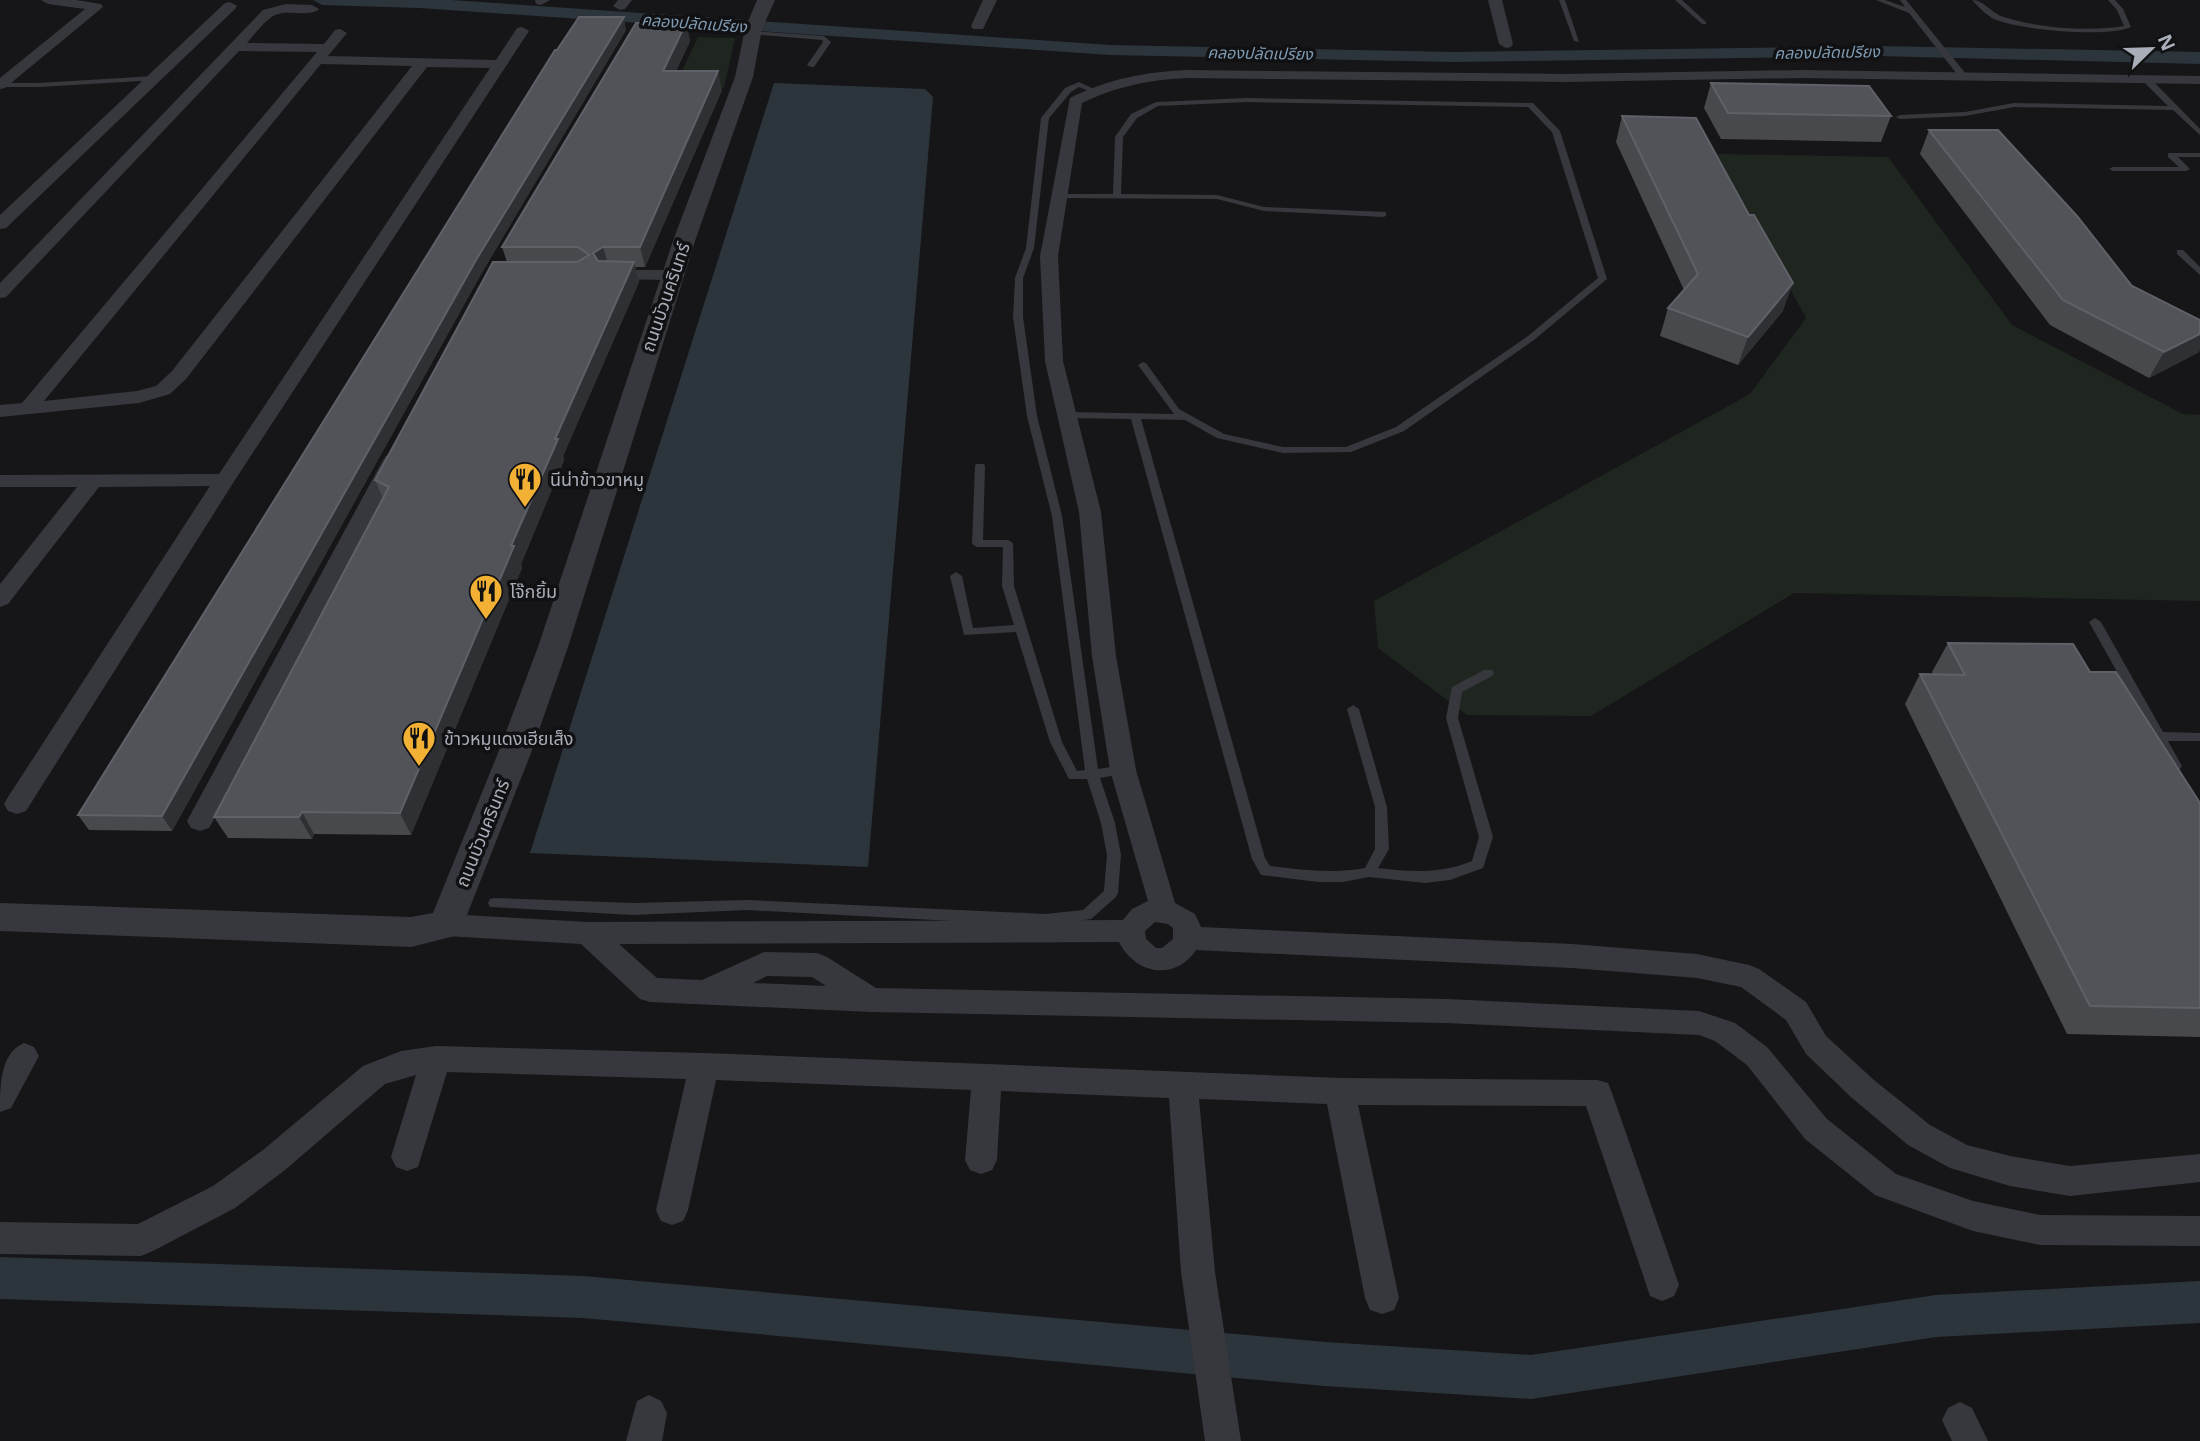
<svg xmlns="http://www.w3.org/2000/svg" width="2200" height="1441" font-family="'Open Sans','Noto Sans Thai',sans-serif">
	<style>
		.green { fill: #1e261f }
		.water { fill: #2c353c }
		.lines { fill: none; stroke-linecap: round; stroke-linejoin: round }
		.canal { fill: #2c353c; fill-rule: evenodd }
		.service { fill: #37383d; fill-rule: evenodd }
		.minor { fill: #37383d; fill-rule: evenodd }
		.tertiary { fill: #37383d; fill-rule: evenodd }
		.wall { fill: #47494d }
		.shaded-wall { fill: #2f3033 }
		.building { fill: #525359; stroke: #5f6168; stroke-width: 2 }
		.labels { text-anchor: middle; dominant-baseline: central; stroke-width: 7; stroke-linejoin: round; paint-order: stroke }
		.far-water-label { font-size: 16px; font-style: italic; fill: #7f9bb3; stroke: #111113 }
		.street-label { font-size: 18px; fill: #a8adb8; stroke: #111113 }
		.poi-label { font-size: 18px; fill: #a8adb8; stroke: #111113; text-anchor: start }
	</style>
	<rect width="100%" height="100%" fill="#161618"/>
	<!-- green -->
	<path class="green" d="M698,37l37,1 -11,50h-50z
		M1717,154l171,3 124,168 171,89 17,1v186l-406,-8 -203,123 -124,-1 -89,-67 -4,-47 376,-207 56,-76z"/>
	<!-- water -->
	<path class="water" d="M774,83l151,6 8,8 -65,770 -338,-14z"/>
	<g class="lines">
		<!-- canal -->
		<path class="canal" d="M313,0h138l659,45 344,7 424,-6 322,6v12l-322,-8 -424,6 -344,-7 -691,-47 -97,-3z
			M0,1257l583,19 742,66 206,13 405,-60 264,-14v42l-264,14 -405,62 -206,-13 -742,-68 -583,-19z"/>
		<!-- service -->
		<path class="service" d="M1559,0h6l14,42 -5,-1z
			M1675,0h7l24,22v2h-4z
			M1876,0h9l20,7 -5,-7h6l60,74v4h-6l-51,-65z
			M1972,0c12,0 20,14 32,17 33,11 86,15 120,9l-7,-16 -9,-10h7l8,9 8,18c-22,11 -116,3 -139,-9 -8,-5 -14,-12 -20,-18z
			M751,31l73,5 7,6 -17,25h-3l-4,-2 16,-23 -1,-2 -73,-6 -1,-1z
			M154,76h3v4l-118,7h-39v-4h39z
			M2143,77h6l51,52v6l-27,-25 -159,-3 -49,9 -65,3 -4,-2 4,-2 65,-3 49,-9 154,3 -25,-25z
			M1079,82l19,9 -4,2 -15,-6 -8,5 -22,26 -15,130 -11,30v39l14,99 25,100 36,253 25,-4 4,2 2,3 -2,3 -27,5 15,45 6,32 -3,38 -2,4 -25,22 -45,7 -299,-16 -114,5 -143,-8 -2,-4 2,-4 5,-1 138,5 114,-3 299,14 37,-4 21,-19 3,-36 -6,-32 -14,-44h-18l-19,-37 -34,-110 -52,3 -14,-59 6,-4 6,4 11,52 41,-3 -12,-39 1,-39h-26l-5,-3 3,-78 1,-2h8l1,2 -2,74h25l5,3 1,43 48,156 15,29 8,-1 -33,-254 -25,-100 -14,-99 2,-39 11,-30 15,-130 24,-30z
			M1247,98l286,5 27,28 47,148 -73,61 -130,91 -53,21 -68,1 -66,-15 -32,-18 -44,-1 124,439 5,8c32,4 63,8 95,2l10,-19v-42l-28,-98 6,-4 6,4 28,98 2,42 -11,19c34,4 63,6 94,-7l7,-24 -33,-119 6,-31 32,-17h8l2,3 -2,3 -30,16 -4,26 35,119 -10,31 -33,12 -25,3 -56,-6 -26,5h-25l-57,-7 -9,-16 -121,-440 -64,-1 -5,-3 5,-3 107,2 -36,-49 5,-3 3,1 33,46 45,25 59,13h63l50,-20 132,-91 70,-58 -46,-146 -24,-25 -281,-5 -89,4 -21,12 -14,19 -2,57 96,1 47,12 122,5v4l-3,1 -119,-6 -47,-12 -158,-1 -4,-2 4,-2h54l2,-57 16,-23 25,-12z
			M2168,153h32v4h-22l12,12 -4,2h-73l-4,-2 4,-2h66l-11,-10z
			M2177,250h6l17,17v8l-23,-21z
			M2095,618l6,4 62,110 37,1v8h-32l14,25 -2,3h-8l-83,-147z"/>
		<!-- minor -->
		<path class="minor" d="M41,0h35l25,4 2,3 -98,81 -5,1v-11l85,-69 -37,-5z
			M535,0h15l-9,5 -5,-1z
			M618,0h14l-7,9 -5,1 -7,-4z
			M983,0h14l-14,29h-10l-2,-3z
			M1488,0h14l11,44 -2,3 -5,1 -7,-4z
			M230,2l7,4 -2,3 -229,219 -6,1v-14l225,-212z
			M286,4l26,1 7,4c-11,9 -30,0 -44,6 -10,5 -20,19 -28,28l77,1 11,-14 5,-1 7,4 -19,23 168,4 21,-32 5,-1 7,4 -294,449 -209,331 -9,3 -9,-3 -4,-7 4,-7 202,-311 -111,1 -91,117 -8,3v-23l77,-97h-77v-12l219,-1 271,-406 -63,-1 -241,312 -16,15 -31,9 -139,14v-12l22,-2 295,-351 -78,-1 -233,246 -6,1v-15l263,-273zM321,64l91,2 -240,305 -16,15 -19,5 -93,10z
			M1187,70l378,4 237,-4 398,6v8l-398,-6 -237,4 -378,-4c-38,2 -70,8 -105,25l-24,153 5,105 38,151 15,144 20,114 39,133 20,11 6,13 371,17 125,10 52,11 10,4 47,33 20,34 48,44 56,45 37,20 43,11 60,10 130,-12v28l-130,14 -60,-10 -60,-18 -42,-23 -56,-47 -46,-44 -20,-34 -45,-33 -44,-9 -125,-10 -376,-18c-21,32 -61,24 -77,-8l-500,2 38,34 45,2 62,-28 53,1 10,4 49,31 571,11 252,12 36,12 32,24 60,72 69,55 77,27 67,14 160,1v30l-160,-1 -67,-14 -98,-36 -70,-56 -58,-74 -32,-24 -16,-6 -252,-12 -576,-11 -221,-10 -10,-3 -59,-55 -135,-8 -10,-3 -4,-8 4,-8 10,-3 142,8 535,-2 9,-11 16,-8 -38,-131 -18,-114 -13,-144 -34,-151 -5,-105 30,-158c38,-19 75,-26 117,-28zM1155,922l13,2 5,4v11l-11,9h-6l-10,-9 -1,-8zM767,976l45,1 14,9 -73,-3z
			M609,270h63l9,5 -9,5 -69,-1 -3,-4 3,-4z
			M393,454l7,2 3,4 -190,361 -4,7 -9,3 -9,-3 -4,-7 196,-361 3,-4z
			M24,1043l10,4 5,9 -28,52 -11,4c0,-26 0,-59 24,-69z
			M436,1046l268,7 636,25 257,2 11,3 4,10 67,192 -5,11 -12,5 -12,-5 -64,-190 -228,-1 41,193 -5,12 -12,4 -12,-4 -5,-12 -38,-194 -128,-5 16,173 26,169h-36l-24,-169 -12,-174 -168,-7 -4,69 -5,10 -11,4 -11,-4 -5,-10 6,-70 -255,-10 -28,130 -5,11 -11,4 -11,-4 -5,-11 30,-131 -239,-7 -29,95 -11,4 -11,-4 -5,-10 25,-82 -31,9 -100,86 -50,38 -82,43 -12,5 -141,-2v-32l138,2 75,-38 50,-36 100,-84 38,-15z
			M649,1395l12,6 6,12 -5,28h-36l11,-40z
			M1960,1402l12,6 16,33h-36l-10,-21 6,-12z"/>
		<!-- tertiary -->
		<path class="tertiary" d="M757,0h18l-13,29 -9,48 -57,161 -128,409 -37,106 -72,182 -48,12 -411,-16v-28l411,14 22,-4 65,-160 40,-106 136,-409 61,-161 10,-48z"/>
	</g>
	<!-- wall -->
	<path class="wall" d="M686,23l4,18 -14,30 46,19 -77,177h-10l4,15 -76,174 1,4 -43,104 1,4 -111,267 -97,-1 -2,5 -84,-1 -14,-21 169,-318 -8,-19 132,-218 -5,-15z
		M626,30l-145,244 -309,557 -83,-1 -11,-15 479,-765z
		M1711,83l180,33 -10,26 -160,-3 -17,-31z
		M1622,116l161,195 -45,54 -78,-29 8,-28 16,-18 -68,-148z
		M1929,130l203,156 67,66 -50,26 -99,-53 -130,-171z
		M1948,643l142,29 110,131v234l-133,-3 -162,-330 15,-30h13l-1,-2z"/>
	<!-- shaded-wall -->
	<path class="shaded-wall" d="M624,17l2,13 -145,244 -309,557 -10,-15 314,-556z
		M686,23l4,18 -23,49 -4,-19z
		M718,71l4,19 -77,177 -5,-20z
		M603,247l6,20 -11,6 -5,-20z
		M634,262l5,20 -76,174 1,4 -43,104 1,4 -111,267 -11,-22 155,-374z
		M1793,283l-10,28 -45,54 10,-28z
		M2200,334v16l-1,2 -50,26 15,-26z
		M302,812l12,22 -2,5 -13,-22z"/>
	<!-- building -->
	<path class="building" d="M579,17h45l-148,243 -314,556 -84,-1 477,-765h2z
		M636,23h50l-23,48h55l-78,176h-37l-10,6 5,8 36,1 -79,177h3l-47,107h3l-114,267 -98,-1 -3,5h-85l175,-330 -14,-7 118,-218h84l12,-7 -11,-8h-76z
		M1711,83l158,3 22,30 -163,-3z
		M1622,116l74,2 53,97h5l39,68 -45,54 -80,-29 30,-34z
		M1929,130h69l79,86 55,70 68,34v14l-36,18 -101,-52z
		M1948,643l125,1 17,28h26l84,131v205l-110,-2 -170,-332 45,1z"/>
	<!-- icons -->
	<defs>
		<symbol id="restaurant-pin" viewBox="-11 -11 22 30"><path d="M0 17L-7.5 6A9.5 9.5 0 1 1 7.5 6Z" fill="#f2b134" stroke="#111113"/><path d="M-5-6h1v4h1v-4h1v4h1v-4h1v5L-1.5 .5V6h-2V.5L-5-1ZM5-6V6H3V1.5H1.5Q1.5-4 5-6Z" fill="#111"/></symbol>
	</defs>
	<g fill-rule="evenodd">
		<use href="#restaurant-pin" x="506" y="460" width="38" height="52"/>
		<use href="#restaurant-pin" x="467" y="572" width="38" height="52"/>
		<use href="#restaurant-pin" x="400" y="719" width="38" height="52"/>
	</g>
	<g class="labels">
		<!-- far-water labels -->
		<g class="far-water-label">
			<text transform="translate(694 23) rotate(4)">คลองปลัดเปรียง</text>
			<text transform="translate(1827 52) rotate(-1)">คลองปลัดเปรียง</text>
			<text transform="translate(1260 53) rotate(1)">คลองปลัดเปรียง</text>
		</g>
		<!-- street labels -->
		<g class="street-label">
			<text transform="translate(665 297) rotate(-71)">ถนนบัวนครินทร์</text>
			<text transform="translate(482 833) rotate(-68)">ถนนบัวนครินทร์</text>
		</g>
		<!-- poi labels -->
		<g class="poi-label">
			<text x="550" y="479">นีน่าข้าวขาหมู</text>
			<text x="510" y="591">โจ๊กยิ้ม</text>
			<text x="444" y="738">ข้าวหมูแดงเฮียเส็ง</text>
		</g>
	</g>
	<!-- north arrow -->
	<g transform="translate(2151 49) rotate(67)" stroke="#111113" stroke-width="5" paint-order="stroke">
	<path d="M0-5L12 26L0 18L-12 26Z" fill="#a8adb8"/>
	<text y="-10" font-size="19" font-weight="bold" text-anchor="middle" fill="#a8adb8">N</text>
	</g>
</svg>
